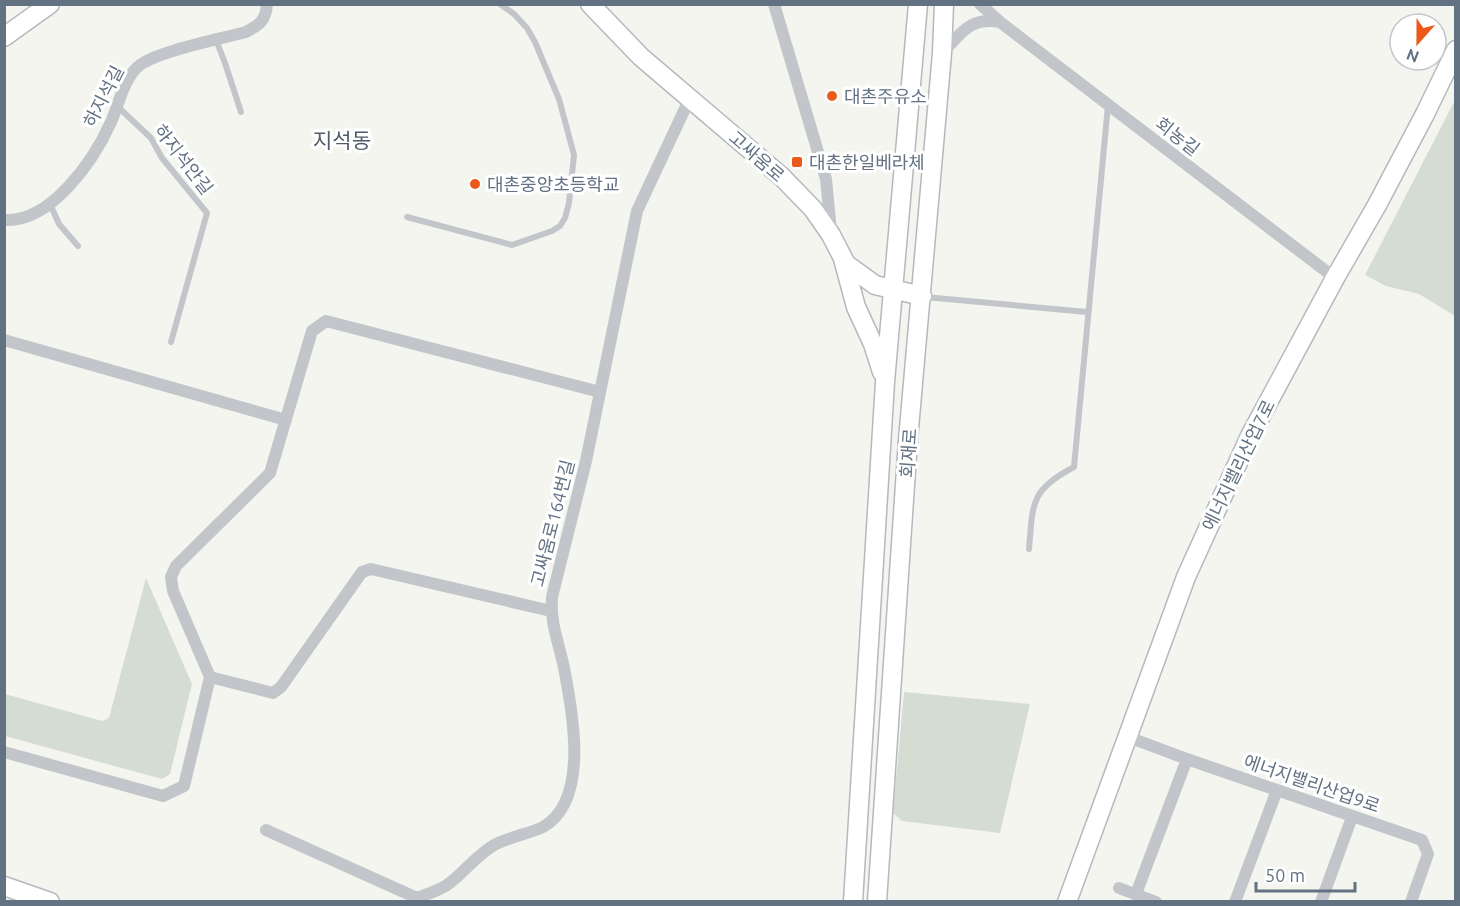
<svg xmlns="http://www.w3.org/2000/svg" width="1460" height="906" font-family="Ubuntu,'Noto Sans KR',sans-serif">
	<style>
		.green { fill: #d5dcd1 }
		.lines { fill: none; stroke-linecap: round; stroke-linejoin: round }
		.secondary-casing { stroke: #b4b9be; stroke-width: 21 }
		.lane { stroke: #c2c5c9; stroke-width: 6 }
		.street { stroke: #c2c5c9; stroke-width: 12 }
		.secondary { stroke: #fff; stroke-width: 18 }
		.poi-dot { fill: #eb591b; stroke: #fff; stroke-width: 2 }
		.labels { text-anchor: middle; dominant-baseline: central; stroke-width: 6; stroke-linejoin: round; paint-order: stroke }
		.street-label { font-size: 18px; fill: #627283; stroke: #fff }
		.poi-label { font-size: 18px; fill: #627283; stroke: #fff; text-anchor: start }
		.quarter-label { font-size: 21px; fill: #505c68; stroke: #fff }
	</style>
	<rect width="100%" height="100%" fill="#f5f5f0"/>
	<!-- green -->
	<path class="green" d="M1455,100v216l-36,-22 -33,-8 -21,-11z
		M146,578l46,106 -22,90 -8,5 -157,-43v-42l97,27 7,-3z
		M904,692l126,12 -30,129 -98,-12 -9,-8z"/>
	<g class="lines">
		<defs>
			<path id="secondary" d="M590,4l51,53 141,120 31,32 18,26 15,29 29,21 47,11
				M4,37l46,-33
				M843,259l13,48 17,37 9,28
				M4,886l46,16
				M853,902l32,-520 33,-378
				M877,902l31,-462 34,-387 2,-49
				M1067,902l119,-325 64,-141 85,-158 42,-73 48,-91 31,-64"/>
		</defs>
		<!-- secondary casing -->
		<use href="#secondary" class="secondary-casing"/>
		<!-- lane -->
		<path class="lane" d="M216,40l9,23 16,49
			M117,106l34,32 11,20 45,55 -36,129
			M50,204l9,20 19,22
			M407,217l105,28 40,-14 8,-5 5,-8 4,-15 5,-48 -15,-56 -24,-57 -8,-14 -13,-14 -14,-10
			M925,297l162,15
			M1029,549c4,-46 1,-59 45,-82l34,-362"/>
		<!-- street -->
		<path class="street" d="M774,4l52,175 5,52
			M1000,22l335,256
			M942,53c20,-20 27,-36 58,-31l-20,-18
			M4,220c47,3 90,-60 107,-98 8,-18 13,-45 29,-57 18,-14 81,-26 106,-33 13,-7 20,-11 21,-28
			M4,340l282,80
			M551,611l-180,-42 -9,3 -81,115 -8,6 -63,-16 -37,-86 -2,-14 5,-11 94,-93 42,-142 14,-10 274,71
			M1128,737l59,22 235,81 6,14 -17,48
			M4,752l159,44 21,-10 26,-109
			M266,830l151,68c10,-4 21,-7 30,-13 17,-12 30,-31 49,-41 14,-7 35,-11 47,-17 46,-26 30,-112 22,-154 -5,-28 -15,-47 -13,-76l34,-136 51,-250 52,-111
			M1119,888l37,14
			M1136,894l51,-135
			M1235,902l42,-112
			M1321,902l31,-85"/>
		<!-- secondary -->
		<use href="#secondary" class="secondary"/>
	</g>
	<!-- markers -->
	<g class="poi-dot">
		<circle cx="832" cy="96" r="6"/>
		<rect x="791" y="156" width="12" height="12" rx="3"/>
		<circle cx="475" cy="184" r="6"/>
	</g>
	<g class="labels">
		<!-- street labels -->
		<g class="street-label">
			<text transform="translate(103 96) rotate(-63)">하지석길</text>
			<text transform="translate(1178 136) rotate(38)">회농길</text>
			<text transform="translate(757 156) rotate(41)">고싸움로</text>
			<text transform="translate(184 159) rotate(52)">하지석안길</text>
			<text transform="translate(908 453) rotate(-86)">회재로</text>
			<text transform="translate(1238 465) rotate(-64)">에너지밸리산업7로</text>
			<text transform="translate(552 523) rotate(-76)">고싸움로164번길</text>
			<text transform="translate(1312 783) rotate(19)">에너지밸리산업9로</text>
		</g>
		<!-- poi labels -->
		<g class="poi-label">
			<text x="844" y="96">대촌주유소</text>
			<text x="809" y="162">대촌한일베라체</text>
			<text x="487" y="184">대촌중앙초등학교</text>
		</g>
		<!-- quarter labels -->
		<g class="quarter-label">
			<text x="342" y="140">지석동</text>
		</g>
	</g>
	<!-- border -->
	<rect width="1460" height="906" fill="none" stroke="#627283" stroke-width="12"/>
	<!-- north arrow -->
	<g transform="translate(1418 42) rotate(201)"><circle r="28" fill="#ffffff" stroke="#c0c7cd" stroke-width="1.5"/>
	<path d="M0-4.5L10 22L0 15L-10 22Z" fill="#eb591b"/>
	<text y="-9" font-size="16" font-weight="bold" text-anchor="middle" fill="#627283">N</text>
	</g>
	<!-- scale -->
	<path d="M1256 882v9h99v-9" fill="none" stroke="#627283" stroke-width="3"/>
	<text x="1265" y="882" font-size="18" fill="#627283" stroke="#ffffff" stroke-width="4.5" paint-order="stroke">50 m</text>
</svg>
